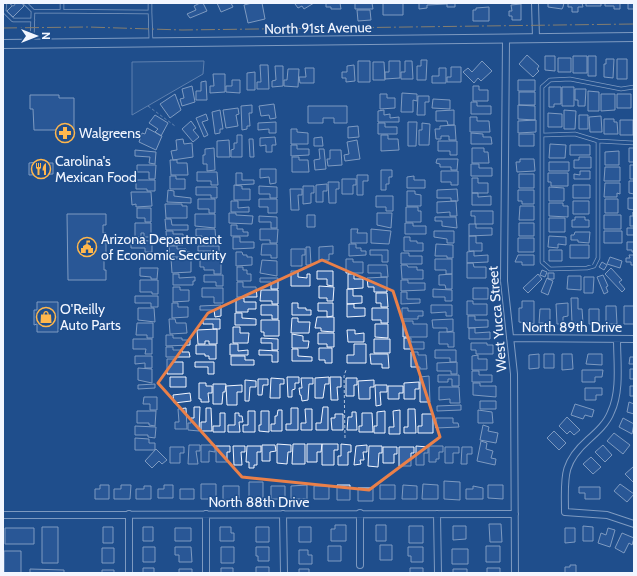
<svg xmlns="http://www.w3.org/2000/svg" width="637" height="576" font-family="Cabin,sans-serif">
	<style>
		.built { fill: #305b95; stroke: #a8bbd7 }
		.building { fill: #3563a3; stroke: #f2f6ff }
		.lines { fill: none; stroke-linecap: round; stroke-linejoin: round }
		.service-casing { stroke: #f2f6ff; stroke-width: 4.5 }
		.minor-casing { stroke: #f2f6ff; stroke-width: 8 }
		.secondary-casing { stroke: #f2f6ff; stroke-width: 10 }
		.path { stroke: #b3c4dc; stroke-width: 1; stroke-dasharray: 3 2; stroke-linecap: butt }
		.service { stroke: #1f4e8c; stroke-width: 3 }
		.minor { stroke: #1f4e8c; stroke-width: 6 }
		.secondary { stroke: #1f4e8c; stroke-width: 8 }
		.power { stroke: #ffb74d; stroke-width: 1; stroke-dasharray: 14 3 2 3; stroke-linecap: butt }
		.marked { fill: none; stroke: #ea8049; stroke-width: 3; stroke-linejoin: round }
		.labels { text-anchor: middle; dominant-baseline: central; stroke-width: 3; stroke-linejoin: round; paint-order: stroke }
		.street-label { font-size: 14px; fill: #f2f6ff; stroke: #1f4e8c }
		.poi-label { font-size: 14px; fill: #f2f6ff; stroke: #1f4e8c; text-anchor: start }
	</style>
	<rect width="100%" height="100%" fill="#1f4e8c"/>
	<!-- built -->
	<path class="built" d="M204,61l-1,13 -71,41v-53z"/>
	<!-- building -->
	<path class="building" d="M15,3h7l2,3 -11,11 -6,-6z
		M200,3h3l4,8 -17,7 -3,-4 9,-4 -2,-4z
		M217,3h14l2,4 -12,5z
		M252,3h10l3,16 -17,4 -4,-18z
		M298,3h16l-10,6 -2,-3 -4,2 -3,-4z
		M326,3h14l1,6h-10v-2h-5z
		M355,3h17l1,6h-18z
		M383,3h20v12h-20z
		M419,3h36v4h-8v-3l-20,1v3l-8,1z
		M548,3h16l-1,4 -1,2 -14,-2z
		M568,3h14l1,4h-5v5h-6v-5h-4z
		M586,3h15v3h-15z
		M605,3h15v6h-6v-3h-9z
		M628,3h6v6h-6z
		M521,4v16h-9v-4h-3v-5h3l-1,-6z
		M489,7v14h-16v-11h3v-2z
		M357,10h13l1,10 -13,1z
		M527,55l12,11 -2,3 2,2 -6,6 -14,-13z
		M545,56h10v15l-10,-1z
		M573,56h14v17h-14z
		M588,56h8v20h-8z
		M558,58h13v14h-13z
		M606,59h8l-1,19 -9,-1v-13h2z
		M617,59h10v20h-10z
		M421,60h6l-1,20h-9v-14h4z
		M358,61h12v21h-12z
		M389,61h11v17l-15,1v-7h4z
		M405,61h7l1,18h-12v-7h4z
		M482,61l10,10 -11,10 -3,-3 -4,5 -11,-11 5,-4 4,4z
		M373,62h11l1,18h-12z
		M260,65h8l1,24h-12v-7h4z
		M354,65l1,16 -9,1v-4h-4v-6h5v-6z
		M275,66h8v20l-11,1v-6l4,-1z
		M451,67h10v15h-14v-5h4z
		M305,68h9v15h-14l-1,-6h7z
		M439,68h7v15h-14v-7h7z
		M288,69h11l-1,18 -14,-1v-6h3z
		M255,72v18h-8v-17z
		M213,74h12v18l-15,1v-7h4z
		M232,80h8v13l-14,-1v-6h6z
		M518,80h17v11h-17z
		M206,81l1,19h-11v-9h5v-9z
		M192,86l3,16 -13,4 -2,-7 4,-1 -2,-9z
		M473,86h6v4h9v11h-15z
		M549,87h12v17h-7v3h-5z
		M562,87h12v19h-12z
		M575,89h11l-1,17h-7v-6h-3z
		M588,91l11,1v19h-11z
		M519,92h16v13h-16z
		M402,93l15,1v7l-4,-1v12h-12z
		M175,94l6,16 -11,8 -10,-14z
		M380,94h7v4h8v10l-15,1z
		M601,94h14v16l-14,1z
		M617,94h14v14h-14z
		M30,95h29v3h15v32h-40l-1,-21h-3z
		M418,96h11v6h-4v13h-8z
		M433,99l17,1v9l-18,-1z
		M471,102h6v4h14v8h-20z
		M274,104l2,14 -6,1 -1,-4 -8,1 -2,-10z
		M252,105v8h-3l1,13h-3v3l-5,1 -1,-24z
		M518,105l17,1v14l-17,-1z
		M308,106h39v17h-13v-5h-11v5h-15z
		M238,108l1,6 -3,1 2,11 -12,2 -3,-18z
		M220,110l3,19h-3v4l-5,1 -3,-22z
		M384,110v5l6,-1v4l9,-1v5h-21v-11z
		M454,110v15h-6l-1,-4h-11v-10z
		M564,110l12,1 -1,18h-11z
		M548,113l14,1v13h-14z
		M206,114l2,6 -6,2 6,13 -4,2 -8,-19z
		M155,115l13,8 -7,13 -6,-4 3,-3 -9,-6z
		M579,115h9v14h-9z
		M601,116l1,16h-12l-1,-15z
		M470,117h7v4h12l1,11h-20z
		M604,119h10v3h3l1,12h-14z
		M536,120v12l-18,1v-12z
		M620,120h13v15h-13z
		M191,121l5,7 -3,2 6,7 -6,5 -11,-13z
		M276,122v11h-7v-4l-11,1v-7z
		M408,122h9l-1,24h-8z
		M378,123h7v4h12v7h-19z
		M422,123l8,1 -1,21h-10v-15h3z
		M455,125l1,15h-7v-4h-8v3h-5l-1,-10h5v-3z
		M358,126l1,11 -11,1v-11z
		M147,128l15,8 -6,14 -17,-8 3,-9 3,1z
		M291,129h6v3l11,1v11h-17z
		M61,130h9v8h-9z
		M471,133l12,1v3h8l1,7h-21z
		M519,134h15v12h-15z
		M237,135h5v22h-11v-7l3,-1v-6h3z
		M381,135h7v4h10l1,11 -18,1z
		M275,137l1,8h-4v7h-6v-7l-6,1v-8z
		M322,137l1,9h-9v-8z
		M183,139l1,5 8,-1 1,14 -20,3 -2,-9 6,-1 -1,-10z
		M249,139h4l1,18h-4z
		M229,140l1,17h-13v-16z
		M357,140l3,19 -15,2 -1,-6 5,-1 -2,-12z
		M438,141h19v14h-7v-4h-12z
		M550,144l16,1 -1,13h-16z
		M291,145h6v4h12v6l-18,1z
		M570,145h20v10h-20z
		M214,148l1,22 -8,1v-7h-4v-9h2v-6z
		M472,148h12v4h4l1,11h-17z
		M629,148h5v14h-5z
		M319,149h5l2,20 -11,1 -1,-10 6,-1z
		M135,150l21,2 -1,12 -6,-1 1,-6 -15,-1z
		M330,150h11l1,15 -14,1 -1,-7h3z
		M619,151v14h-14v-13z
		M292,157h7v3h9l1,12h-17z
		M579,157h12v11h-17v-8h5z
		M437,159h21l-1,11h-6v-3h-11v-3l-4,-1z
		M520,159h14l1,12 -18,1 -1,-10h4z
		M170,160h7v3h10l1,12h-17z
		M47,161v2h6v11l-24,1v-12z
		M549,162h20v9h-20z
		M471,164h8v4h13v8h-21z
		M137,165h19l-1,14h-6v-7h-12z
		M630,165h4v14h-4z
		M605,167h15v14h-16z
		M260,169h16v14l-6,1 -1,-7 -9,1z
		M381,170h11v7h-3v7h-3v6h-5z
		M441,171h17v14h-7v-3h-10z
		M580,171h10v8h-16v-5l6,1z
		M197,172h20l1,13h-7v-4h-14z
		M236,173h6v7h12v4l-18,1z
		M548,173h20v13h-17v-4h-3z
		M519,174h15v14h-15z
		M357,175h11v6h-5v14h-6z
		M170,176h6v3h9v10h-15z
		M414,176v4h11v8h-18v-11z
		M472,178h6v5h10v10h-16z
		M342,179h14v6h-3v9h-11z
		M136,180h19v11h-8v-2h-11z
		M629,181h5v13l-5,-1z
		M328,182h11v7h-3v14h-7z
		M605,183h15v11l-3,-1v4h-13z
		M327,184v7h-4v11h-7v-17z
		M234,185l8,1v3h8v11h-16z
		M573,185h17v13h-17z
		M259,186l18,1v11h-7v-4h-11z
		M303,186h11v7h-3v10l-8,1z
		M196,187h21v11h-6v-3h-15z
		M549,187l15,1v13h-15z
		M290,189h12v6h-4l1,15h-8z
		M457,189l1,12h-7v-3h-14v-8z
		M168,190l6,1v5l17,2v5l-24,-1z
		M518,190h16v14h-12v-3h-4z
		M407,191h8v3l6,1v11h-14z
		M131,192h20l1,14 -16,1v-3l-4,1z
		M472,193h6v4l13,-1v9h-19z
		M376,196h17v15h-7v-4h-10z
		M628,198h6v12l-6,-1z
		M198,199h17v14h-6v-4h-11z
		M259,199h18v14h-9v-6h-9z
		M605,199h13v14h-13z
		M231,201h7v7l11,-1v5h-18z
		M456,201l1,15h-7v-4l-13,1v-11z
		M573,201h16v13h-16z
		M549,203h14v3h5v11l-19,-1z
		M165,204h17v2h5v12h-21z
		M520,206h14v14h-15z
		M406,207h12v4h3v11h-15z
		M137,208h14v14h-6v-4h-8z
		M471,211h22v13h-18v-8h-4z
		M633,212l1,14h-4v-10h3z
		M229,213h7v2l17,1 -1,8 -23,-1z
		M377,213h15l-1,15 -14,-3z
		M67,214h39v11h-3v8h3v27h-2v10h2v10h-38z
		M195,214h20v14l-20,-2z
		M307,215h8v12h-8z
		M604,215h17v14h-17z
		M259,216l18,1v11h-6v-6h-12z
		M435,217h21l1,11 -15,-2v-5h-7z
		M575,217h10v3h4v7h-17v-7h3z
		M549,218h16v14h-16z
		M165,219h6l1,6h16v5h-22z
		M135,223h16v14h-7v-4h-3v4h-6z
		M405,223h8v3h13v8h-21z
		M519,223h15v13h-15z
		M469,224h7v4h16v7l-23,1z
		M231,225h6v4h6v3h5v4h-17z
		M627,228h7v7h-7z
		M196,229h19l1,14h-7v-3h-7v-4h-6z
		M260,229h18l-1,14h-7v-3h-10z
		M351,229h7l-1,4h10v10h-16z
		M371,229l20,2 -2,13 -18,-1z
		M166,231h7v3h10v11h-16z
		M434,231h20v12h-7v-4l-13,-2z
		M604,231h18v12h-18z
		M575,232h15l-1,11 -11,-1v-2h-7v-5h3z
		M469,236h7v7h6v8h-13z
		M549,236l17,1v8l-8,-1v4l-10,-1z
		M233,237h7v5h14v6l-21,1z
		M404,237h6v4h7v2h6v8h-19z
		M518,238h16v14h-16z
		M131,240l21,1v11h-7v-4h-14z
		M627,242h7v10h-2v-2h-5z
		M262,244h15v14h-6v-3h-10z
		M349,244h7v4h5v3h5v4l-17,1z
		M436,244l17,1v13h-6v-2h-12z
		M570,245h19v13h-19z
		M169,246h8v3h9v3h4v5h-20z
		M198,246h21v12h-7v-7h-14z
		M333,246v8h-4v6h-10v-13z
		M306,247h4l1,18h-5z
		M291,249h14v6h-3v11h-11z
		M370,250h18v12h-6v-7h-12z
		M549,250h13v11h-13z
		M474,251v5l14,-1v7l-21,1v-11z
		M236,252h6l1,3h4v2h5v8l-16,1z
		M401,253h8v3h13v8h-21z
		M518,255h16v10h-12v-3h-7z
		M629,255h5v10h-3v-3h-5v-4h4z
		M610,257l12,4 -2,7 -13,-4z
		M171,258h20v14l-19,1z
		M221,258v16h-7v-4h-10v-3h-4v-8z
		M346,259h7v3h10v11h-17z
		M435,259h17v15h-6v-4h-11z
		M262,260l15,1v15l-17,-3z
		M602,262l5,3 -3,5 -5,-3z
		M467,263h6l1,4h12v11h-19z
		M368,265h19l1,12h-7v-4h-13z
		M401,265h6l1,2h9v3h6v9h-21z
		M237,267h6v3h4v4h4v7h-14z
		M140,268h18l-1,11h-6v-2l-11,-1z
		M611,268l11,12 -3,2 6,7 -3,3 -17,-18z
		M542,270l5,2 -2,5 -5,-2z
		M291,271h7v6l9,1v-4h3v12h-19z
		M317,271h16v15l-6,-1v-6h-10z
		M548,273h6v6h-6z
		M173,274h6v4l16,-1v4h-2v4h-20z
		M348,274h6v5h9v9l-15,1z
		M452,274v15h-6l-1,-4h-6v-10z
		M538,274l4,5 -14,14 -5,-5z
		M204,275h19v11h-7v-4h-12z
		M603,275l5,11 -2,1 2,5 -4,2 -7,-17z
		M568,276h13v14l-14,-1z
		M387,277v15h-13v-5h-6l-1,-9z
		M584,277h10l-1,16h-9z
		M260,278h18v11h-7v-7h-11z
		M547,278l6,3 -5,14 -7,-3z
		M140,280h18v14h-6v-2h-12z
		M401,280h7v3h17v7l-24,1z
		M237,282h6v5h13l1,10h-20z
		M319,286l15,1 -1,14h-6v-3h-8z
		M173,287h7v3h9v11l-16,1z
		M202,288h21v15h-9v-6h-12z
		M473,288h15v11h-15z
		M347,289h6v7h9v7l-15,1z
		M433,289l19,1v11h-7v-4h-12z
		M261,290h17v14h-6v-3h-12z
		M401,292h6v7h13v4l-19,1z
		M376,293h11l1,14h-7v-4h-5z
		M135,296h23v11h-7v-4h-16z
		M236,298h8v4h12v7h-8v3h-12z
		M571,298h7v11h4l1,14h-11z
		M467,301h6v3h14v11h-20z
		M522,301h12v23l-15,-2v-14h3z
		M37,302h21v30h-21v-8l-3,1v-15h3z
		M172,303h6v4h10v10l-16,1z
		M292,303h6v5h8v2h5v5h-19z
		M318,303h15v13l-6,1v-6h-9z
		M568,303v13l-5,1v7h-6l-1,-20z
		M347,304h7v4h11v8l-18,1z
		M221,305v11l-6,1 -1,-7h-14v-4z
		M261,305h17v14h-6v-4h-11z
		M431,305h21v11h-6v-4l-15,1z
		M606,306h10l1,18h-11z
		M624,306h10v18h-10z
		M138,308h16l1,14 -17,-2z
		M372,308h16v15h-7v-3h-9z
		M402,308h6v3h15v5h-5v3h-16z
		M540,309h10v14h-11z
		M589,309h10v15h-10z
		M235,313h7v5l14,1v6h-21z
		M468,316h7v4h13v7l-20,1z
		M317,317h17v15l-13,-1v-3h-6z
		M292,318h6v4h12l-1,11h-18z
		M169,319h6l1,4h10l1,10 -17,1z
		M203,319h17v10h-7v-5h-10z
		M453,319v12l-6,1v-4h-14l-1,-8z
		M261,320h18v16h-15v-4h-3z
		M403,321h10v3h14v13h-24z
		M137,323h16v15h-6v-3h-11z
		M375,324h13v14l-13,-1z
		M233,327h7v6h9l-1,10h-15z
		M469,328h6v5l15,-1v7h-21z
		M217,329v15h-8v-3h-4v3h-7l-1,-14z
		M347,330h8v4l9,-1v9h-16z
		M439,332h15v15h-6v-3h-9z
		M318,333h16v14h-7v-3h-9z
		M292,334l11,2v5h6l-1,7h-16z
		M166,335h7v3h9v2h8v5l-24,1z
		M261,338l17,1v11h-6v-7h-11z
		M404,338h7v4h13v7h-20z
		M133,339h19v15h-7l1,-5h-13z
		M374,339h16v14h-16z
		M471,343h16v2h6v9h-17v-4h-5z
		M230,344h8v7l10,-1v5h-18z
		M354,344h12v19h-19v-8h7z
		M196,345h20v14h-7v-3h-4v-2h-9z
		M166,347h7v3h9v2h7l1,5h-24z
		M319,348h13v15h-7v-3h-6z
		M292,349h6v7l14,1v4h-20z
		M259,350l19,1v11h-6v-7h-13z
		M435,350h21v12h-6v-4h-15z
		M411,352h7v3h8l1,14h-7v-2h-9z
		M370,354h18l1,14h-7v-4h-11z
		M539,354v14l-10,1v-14z
		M544,354h10v14h-10z
		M562,354h10l1,15 -11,1z
		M588,354h14v11l-16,-1z
		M478,355v4h9v11h-15v-14z
		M135,356h17v12h-7v-5l-10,1z
		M231,356h14v4h9v5h-23z
		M630,357h4v7h-5z
		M167,359h7v3h9v12h-16z
		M195,362h19v12h-6v-7h-13z
		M457,362v12h-6v-3h-14v-8z
		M138,368l14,1v14l-14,-3z
		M630,369h4v10h-4z
		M582,370h21l-1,7h-7v5h-13z
		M472,371h7v4h13v7h-20z
		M438,375h21v11h-7v-7h-4v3h-10z
		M429,376l1,26h-10v-25z
		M170,377h16v10h-16z
		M287,377h12v6h-4v6l-3,1v7h-4z
		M329,377v7h-4l-2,14h-8v-20z
		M330,377h11v10h-4l1,13h-7z
		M271,378l13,1v5h-4v14h-10z
		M301,378h12v6h-4l-1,16 -6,1 -1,-6h-1l-1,-7h3z
		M346,378h11v7h-3v11h-8z
		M258,379h10v6h-5l-1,10h-4z
		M245,380l11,1v6h-6l-1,14h-4z
		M374,380v7h-4v12h-11l-1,-18z
		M419,382v7h-4v10h-11v-16z
		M199,383h7v3h6v7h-4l1,9h-8v-3h-2z
		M473,383h7v3h16v11l-23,-2z
		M155,384v4l-17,1v-4z
		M213,384h13l-1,8h-2l-1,12h-9z
		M242,385v7h-5v13h-10l-1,-19z
		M375,385h12v7h-7l1,13 -5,1z
		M388,386h15v7h-4v6h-11z
		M630,386h4v10h-4z
		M439,387h20l1,16h-10v-4l-11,1z
		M585,388h17v7h-6v5h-11z
		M190,393l1,8 -17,2 -1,-8z
		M144,397h13v13h-7v-6h-7z
		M480,401h16v8h-16z
		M629,402l5,2v10l-7,-2z
		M575,404l19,6 -2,7 -7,-2 -2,4 -12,-4z
		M461,405v5l-24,1v-5z
		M194,407h6l-1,24 -11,-1v-7h3v-5h3z
		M323,407h5v23h-12v-7h5z
		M186,408l1,21h-12v-7h4l-1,-13z
		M206,408h5l1,23h-11v-9h5z
		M291,408h7v22h-12v-6h5z
		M305,409h7v21h-11v-7h5z
		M408,409h7l1,24h-12v-6h4z
		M278,410h4v21h-11v-7h4v-8h2z
		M400,410v24h-11v-7h5l-1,-16z
		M478,410l14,2 1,11h-15z
		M137,411h19l-1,15 -6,-1v-2h-12z
		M248,411h7v21h-12v-7h5z
		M261,411h8v21l-10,-1v-6h2z
		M385,411v22h-11v-7h3v-14z
		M352,412h4l1,18h-10l1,-13h4z
		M220,413h5v19h-12v-6h7z
		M235,413h4v3h3l1,6h-4l1,10h-12v-7h7z
		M362,413h10l1,19h-14v-6h3z
		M335,414h8v16h-11l-1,-12h4z
		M422,414h11v19h-15v-7h4z
		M567,417l13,13 -6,5 -4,-4 -3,3 -8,-8z
		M436,418h17v5h5l1,4 -23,1z
		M623,418l11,6 -2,10 -13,-7z
		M483,425l6,2 -1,4 10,2 -2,10 -16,-3z
		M135,426l21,1 -1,11 -7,-1v-2h-13z
		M554,431l12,12 -7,7 -12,-12z
		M614,433l16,12 -7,9 -16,-13z
		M135,438l14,1v4h6v7h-20z
		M481,441l6,2 -1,6 7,2 -2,7 5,1 -1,6 -18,-4z
		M277,444l14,1v7h-3l-1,12 -10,-1z
		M293,444h12v20h-13z
		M307,444h15l-1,8h-4v10h-10z
		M322,444h16v6h-4v15h-12z
		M341,444l10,1v7h-3v13h-10v-9h3z
		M189,445h11v6h-4l2,13h-10z
		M201,445h14v7l-6,-1v11h-8z
		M262,445h13l1,6 -6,1v9h-8z
		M367,445v7h-4l1,8h-4l1,4 -7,1 2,-19z
		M603,445l9,10 -7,7 -10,-10z
		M216,446h14v6h-3v10h-11z
		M233,446h12v6h-4l1,13h-8z
		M247,446h14v6h-4v13h-3v3h-5v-6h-3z
		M369,446h13v7h-3l-1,14 -10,-1z
		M416,446l12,1v6h-4v12h-8z
		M429,446h14v6h-4v7h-3v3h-7z
		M170,447h14v6h-4v10h-10z
		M383,447h14v7h-3v9h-11z
		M399,447h15v6h-3v13h-12z
		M445,447h14v6h-6v10h-8z
		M462,447h10v7h-5v10h-6z
		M156,449l11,11 -5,4 -3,-3 -7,7 -7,-7z
		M591,457l10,10 -8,7 -10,-10z
		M633,467l1,1v15l-9,-9z
		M444,481l16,1v18l-16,-1z
		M249,482h14v17h-14z
		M201,484h15v15h-15z
		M423,484l15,1v14h-16z
		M620,484l14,10 -7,8 -13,-11z
		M100,485h9v14h-14v-10h5z
		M121,485h10l-1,14h-16v-10h7z
		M164,485h9v13h-15v-9h6z
		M307,485v14h-16v-13z
		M337,485h13v15h-13z
		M380,485h15v14h-15z
		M403,485l14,1v13h-15z
		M488,485h15v14l-15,-1z
		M144,486h7v13h-15v-10h8z
		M223,486h16v14h-16z
		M271,486h14v13h-14z
		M314,486h15v13h-15z
		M473,486l10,2v11h-17v-10h7z
		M579,487h21v12h-15v-6h-6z
		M358,488h15v13h-15z
		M180,489h14v10h-14z
		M489,524h12l1,18h-12z
		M335,525h11v16h-15v-12h4z
		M376,525h10v16h-10z
		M409,526h14v17h-14z
		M453,526h13v13l-13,1z
		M583,526l10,1v14h-10z
		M42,527h16v36h-16z
		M103,527h10v16h-10z
		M143,527h10v14h-10z
		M220,527h11v6h3v8h-14z
		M256,527h13v15h-13z
		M299,527h12v15h-12z
		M5,528h29v16h-29z
		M175,528h16v13h-16z
		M565,528h10v14l-10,1z
		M608,528l7,2 -5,17 -12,-4 3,-10 5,2z
		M622,533l12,5 -2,7 -3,-2 -5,10 -9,-5z
		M380,545h12v15h-12z
		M328,546h13v15h-13z
		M486,546h14v16h-14z
		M143,547h12v15h-12z
		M175,547h16l1,15h-13v-7h-4z
		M221,547h13v16h-13z
		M256,547h13v14h-11v-5h-2z
		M408,547h15v15h-12v-6h-3z
		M102,548h12v15h-12z
		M452,549h16v15h-16z
		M299,550h9v5h4v9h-13z
		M4,551h17v22h-17z
		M570,565h6v8h-11v-6h5z
		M256,567h13v6h-13z
		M143,568h11v5h-11z
		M221,568h12v5h-12z
		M410,568h13v5h-13z
		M487,568h13v5h-13z
		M30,569l34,1v3h-34z
		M179,569h13v4h-13z
		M299,569h10v4h-10z
		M453,569h14v4h-14z
		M102,570h12v3h-12z"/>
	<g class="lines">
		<defs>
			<path id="service" d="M5,3l-1,8 9,9h20
				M12,3l1,1
				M25,3l8,8 117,1 1,30
				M150,3v9
				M62,11v-8
				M32,43l1,-32
				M544,135l31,-1 23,7 36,2
				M598,141v117l-4,8 -7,2 -37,1 -8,-7v-175l8,-7 20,-1 51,10 13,-2"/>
			<path id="minor" d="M535,3l1,35
				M506,39l-2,242 10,93 1,199
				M510,338l124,1
				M617,339c0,23 4,52 -6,73 -4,11 -14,20 -23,28 -27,24 -23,39 -23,72l42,3 27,9
				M360,513v52
				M129,514v59
				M206,514v59
				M283,514l1,59
				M437,514l1,59
				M3,515l512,-1"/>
			<path id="secondary" d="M3,44l631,-7"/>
		</defs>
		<!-- service casing -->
		<use href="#service" class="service-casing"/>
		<!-- minor casing -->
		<use href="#minor" class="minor-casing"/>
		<!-- secondary casing -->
		<use href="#secondary" class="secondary-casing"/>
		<!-- path -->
		<path class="path" d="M148,106l27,20
			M345,438l-1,-62 2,-6"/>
		<!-- service -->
		<use href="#service" class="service"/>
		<!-- minor -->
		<use href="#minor" class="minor"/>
		<!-- secondary -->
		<use href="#secondary" class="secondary"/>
		<!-- power -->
		<path class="power" d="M3,28l85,-1 94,3 452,-6"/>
	</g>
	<!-- marked area -->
	<path d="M0 0H637V576H0ZM322,260l71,31 47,146 -71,53 -127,-13 -84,-94 50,-70z" fill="#1f4e8c" fill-opacity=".55" fill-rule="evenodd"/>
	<path class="marked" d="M322,260l71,31 47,146 -71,53 -127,-13 -84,-94 50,-70z"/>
	<!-- icons -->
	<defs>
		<symbol id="pharmacy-ring" viewBox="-11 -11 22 22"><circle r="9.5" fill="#1f4e8c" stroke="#ffb74d" stroke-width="1.5"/><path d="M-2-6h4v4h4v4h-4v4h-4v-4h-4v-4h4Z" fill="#ffb74d"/></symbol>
		<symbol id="restaurant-ring" viewBox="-11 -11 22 22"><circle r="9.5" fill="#1f4e8c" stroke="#ffb74d" stroke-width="1.5"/><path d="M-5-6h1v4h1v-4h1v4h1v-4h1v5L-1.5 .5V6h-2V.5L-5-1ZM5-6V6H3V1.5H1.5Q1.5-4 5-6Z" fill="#ffb74d"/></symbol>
		<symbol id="civic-ring" viewBox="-11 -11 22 22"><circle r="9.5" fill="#1f4e8c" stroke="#ffb74d" stroke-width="1.5"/><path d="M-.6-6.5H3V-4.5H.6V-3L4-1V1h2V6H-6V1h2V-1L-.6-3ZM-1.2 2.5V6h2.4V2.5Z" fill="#ffb74d"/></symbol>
		<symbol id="shop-ring" viewBox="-11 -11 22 22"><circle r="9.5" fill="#1f4e8c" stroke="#ffb74d" stroke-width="1.5"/><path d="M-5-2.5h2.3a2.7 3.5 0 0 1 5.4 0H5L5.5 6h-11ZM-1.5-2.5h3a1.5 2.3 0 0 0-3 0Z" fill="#ffb74d"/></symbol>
	</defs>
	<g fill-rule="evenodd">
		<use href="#pharmacy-ring" x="54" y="122" width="22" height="22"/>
		<use href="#restaurant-ring" x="30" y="158" width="22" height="22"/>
		<use href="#civic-ring" x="76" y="236" width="22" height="22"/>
		<use href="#shop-ring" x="35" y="306" width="22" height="22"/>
	</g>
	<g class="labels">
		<!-- street labels -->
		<g class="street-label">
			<text transform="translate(318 28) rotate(-1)">North 91st Avenue</text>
			<text transform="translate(497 319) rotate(-95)">West Yucca Street</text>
			<text x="572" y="327">North 89th Drive</text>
			<text x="259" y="502">North 88th Drive</text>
		</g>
		<!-- poi labels -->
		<g class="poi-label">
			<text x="79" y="133">Walgreens</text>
			<text x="55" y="161">Carolina's<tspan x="55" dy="16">Mexican Food</tspan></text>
			<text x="101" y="239">Arizona Department<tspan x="101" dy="16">of Economic Security</tspan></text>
			<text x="60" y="309">O'Reilly<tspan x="60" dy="16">Auto Parts</tspan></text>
		</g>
	</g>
	<!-- border -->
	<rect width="637" height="576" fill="none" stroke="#f2f6ff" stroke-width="8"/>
	<!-- north arrow -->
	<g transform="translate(36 36) rotate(90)" stroke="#1f4e8c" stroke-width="3" paint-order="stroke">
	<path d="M0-3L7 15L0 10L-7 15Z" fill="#f2f6ff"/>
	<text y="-6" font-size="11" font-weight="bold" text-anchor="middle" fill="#f2f6ff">N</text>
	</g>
</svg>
